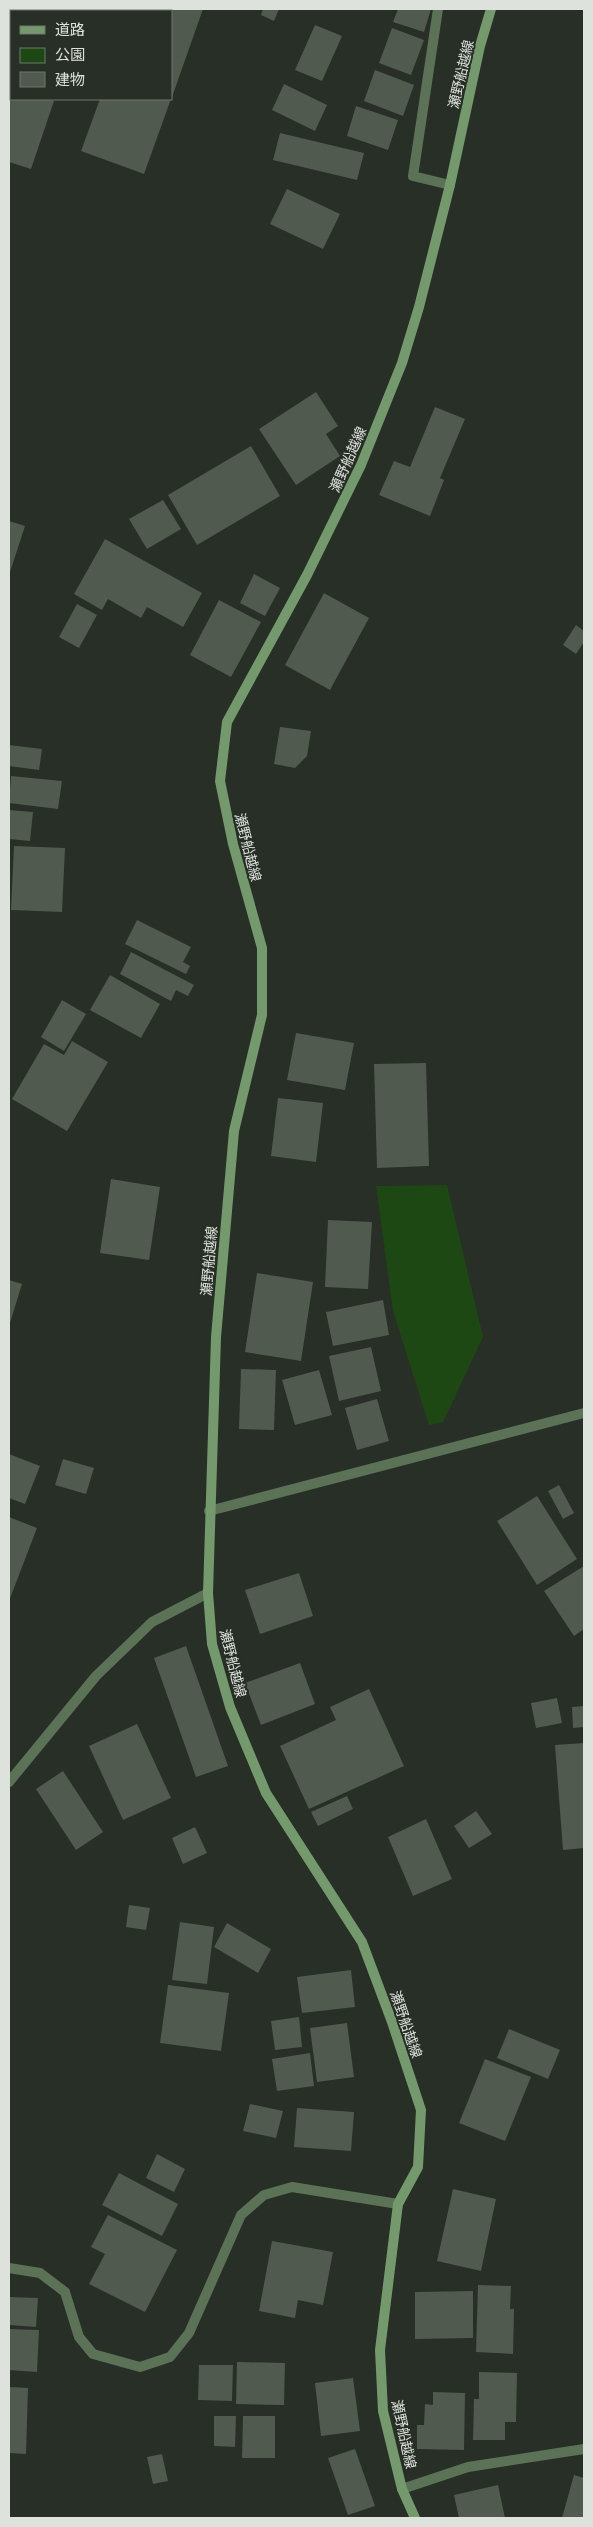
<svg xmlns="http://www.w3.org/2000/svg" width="593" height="2527" font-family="Literata,'Noto Sans JP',serif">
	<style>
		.green { fill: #1d4814 }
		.building { fill: #515a4f }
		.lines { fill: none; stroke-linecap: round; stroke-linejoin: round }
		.minor { stroke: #5b7256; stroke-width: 10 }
		.secondary { stroke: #74996d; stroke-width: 10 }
		.labels { text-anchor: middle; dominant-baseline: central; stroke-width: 4; stroke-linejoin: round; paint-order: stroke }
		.street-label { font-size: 14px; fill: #dde2dc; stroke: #272f26 }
	</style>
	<rect width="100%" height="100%" fill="#272f26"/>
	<!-- green -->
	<path class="green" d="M447,1185l36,152 -40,85 -14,3 -36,-114 -17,-125z"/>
	<!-- building -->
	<path class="building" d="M50,9h25l6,2h-32z
		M132,9h71l-31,88 -1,-86h-40z
		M263,9h16l-5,12 -13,-6z
		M398,9h33l-7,23 -31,-10z
		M315,25l27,11 -20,45 -27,-11z
		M392,28l32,12 -13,35 -32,-12z
		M375,70l39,15 -11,31 -39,-15z
		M284,84l43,21 -12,26 -43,-21z
		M9,86h2v13h36l7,2 -23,68 -22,-7z
		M100,99h71l-27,75 -63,-23z
		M356,106l42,14 -10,30 -41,-14z
		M280,133l84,20 -7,27 -84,-20z
		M287,189l53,25 -17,35 -53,-25z
		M316,392l22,34 -12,8 14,22 -44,29 -37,-56z
		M435,407l30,12 -25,59 4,2 -14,36 -51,-21 15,-34 16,6z
		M251,446l29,50 -83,49 -29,-50z
		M163,500l18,29 -34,20 -18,-30z
		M9,521l16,5 -15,46h-1z
		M105,539l97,54 -19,34 -36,-20 -6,11 -33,-19 -6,11 -28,-16z
		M254,574l26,14 -15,28 -25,-13z
		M324,593l45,25 -39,72 -45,-25z
		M219,600l42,22 -30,55 -41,-22z
		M77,604l20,11 -18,33 -20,-11z
		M576,625l8,6v11l-8,12 -13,-9z
		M280,727l31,4 -4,25 -12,12 -21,-4z
		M9,745l33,4 -3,21 -30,-4z
		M11,776l51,5 -4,28 -49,-6z
		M9,810l24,2 -3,29 -21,-2z
		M14,846l51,2 -3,64 -51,-2z
		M137,920l54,27 -8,15 7,4 -4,8 -61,-30z
		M131,952l63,33 -6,11 -12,-6 -5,11 -51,-27z
		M110,975l50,29 -19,34 -51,-28z
		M62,1000l24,14 -22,37 -23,-14z
		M296,1033l58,10 -9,47 -58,-10z
		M72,1041l36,21 -41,69 -55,-32 32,-55 20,11z
		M426,1063l3,103 -52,2 -3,-104z
		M278,1098l45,5 -7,59 -45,-6z
		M111,1179l49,8 -11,73 -49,-7z
		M328,1220l44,2 -4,67 -43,-2z
		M257,1273l56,9 -12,79 -56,-9z
		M9,1280l13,4 -13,42z
		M383,1300l6,35 -56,11 -7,-34z
		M371,1347l10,44 -42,10 -10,-45z
		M241,1369l35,1 -2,60 -35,-1z
		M319,1370l13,45 -37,10 -13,-45z
		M377,1399l12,42 -32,9 -12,-42z
		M9,1454l31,12 -15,38 -16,-6z
		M63,1459l31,9 -8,26 -31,-9z
		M559,1485l15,28 -11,6 -15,-28z
		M537,1496l40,63 -40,26 -40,-64z
		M9,1517l28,11 -28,73z
		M584,1566v63l-10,7 -30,-45z
		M299,1573l14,43 -53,18 -15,-44z
		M186,1646l42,120 -32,11 -42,-119z
		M300,1663l15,41 -54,21 -16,-42z
		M369,1689l35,77 -95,43 -29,-63 56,-26 -6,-13z
		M557,1698l5,25 -26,5 -5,-25z
		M584,1706v21l-11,1 -1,-21z
		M137,1724l34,74 -48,22 -34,-74z
		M584,1743v105l-21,2 -8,-105z
		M63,1771l40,61 -27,18 -40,-61z
		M347,1796l6,13 -35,17 -7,-14z
		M476,1811l16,23 -23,14 -15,-22z
		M426,1819l26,60 -39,17 -25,-59z
		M195,1827l12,26 -24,11 -11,-26z
		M129,1905l21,3 -4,22 -20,-3z
		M180,1922l34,5 -7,57 -35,-4z
		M227,1923l44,26 -13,24 -44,-26z
		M351,1970l4,37 -53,6 -5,-36z
		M168,1985l61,8 -8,58 -61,-8z
		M299,2017l3,30 -27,3 -4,-29z
		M347,2023l7,54 -37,5 -7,-54z
		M509,2029l51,21 -12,29 -51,-21z
		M310,2053l4,33 -37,5 -5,-32z
		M485,2059l46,18 -26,64 -46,-18z
		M250,2104l33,7 -7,27 -33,-7z
		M297,2108l57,4 -3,39 -57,-4z
		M157,2154l28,15 -11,23 -28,-14z
		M119,2173l59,31 -16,32 -60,-31z
		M453,2189l43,10 -15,72 -44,-10z
		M108,2215l69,35 -32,62 -56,-28 16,-30 -14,-7z
		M272,2241l61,11 -10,53 -25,-5 -3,18 -36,-7z
		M478,2285l33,1 -1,23h4l-1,45 -37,-2z
		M473,2291v47l-58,1v-47z
		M9,2297l29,1 -2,29 -27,-2z
		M9,2329l30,1 -2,42 -28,-2z
		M237,2362l48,1 -1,42 -48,-1z
		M199,2365h34l-1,36 -34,-1z
		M479,2372l38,1 -1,49h-11v18h-32l1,-41h5z
		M353,2378l7,53 -39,5 -6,-53z
		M9,2387l19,1 -2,66 -17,-1z
		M433,2392l32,1 -1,57 -47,-1v-24h7l1,-21 8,1z
		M214,2416h22l-1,31 -21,-1z
		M243,2416h32v42h-33z
		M355,2449l20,57 -27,9 -20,-57z
		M162,2454l6,27 -15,3 -6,-27z
		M574,2475l10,3v40h-22z
		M498,2485l7,33h-46l-5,-23z"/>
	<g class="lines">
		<!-- minor -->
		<path class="minor" d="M438,9l-25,167 37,9
			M209,1511l375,-98
			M9,1782l87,-106 56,-54 56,-29
			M9,2268l31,5 25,19 14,45 14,17 47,13 30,-10 19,-24 52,-118 23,-20 28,-8 106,17
			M402,2489l66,-22 116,-18"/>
		<!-- secondary -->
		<path class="secondary" d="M415,2518l-13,-29 -19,-78 -3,-61 18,-146 20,-37 3,-57 -29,-88 -30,-80 -96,-149 -36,-86 -18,-63 -4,-51 8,-256 18,-206 28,-116v-67l-29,-104 -13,-63 7,-59 80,-147 54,-110 41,-102 17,-56 31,-122 30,-139 11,-37"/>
	</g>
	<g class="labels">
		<!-- street labels -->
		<g class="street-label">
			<text transform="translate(460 74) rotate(-77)">瀬野船越線</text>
			<text transform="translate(347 459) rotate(-66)">瀬野船越線</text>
			<text transform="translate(249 847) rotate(76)">瀬野船越線</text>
			<text transform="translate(208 1261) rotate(-85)">瀬野船越線</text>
			<text transform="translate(234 1663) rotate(76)">瀬野船越線</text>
			<text transform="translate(407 2024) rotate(71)">瀬野船越線</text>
			<text transform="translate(405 2434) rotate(78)">瀬野船越線</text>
		</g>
	</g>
	<!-- border -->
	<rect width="593" height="2527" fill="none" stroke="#dde2dc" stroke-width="20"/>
	<!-- legend -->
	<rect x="10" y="10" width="162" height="90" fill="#272f26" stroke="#70776f"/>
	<rect x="20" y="26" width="25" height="8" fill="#74996d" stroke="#70776f"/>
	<text x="55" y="35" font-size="15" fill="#dde2dc">道路</text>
	<rect x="20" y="48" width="25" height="15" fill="#1d4814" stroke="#70776f"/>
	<text x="55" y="60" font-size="15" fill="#dde2dc">公園</text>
	<rect x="20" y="72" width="25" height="15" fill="#515a4f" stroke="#70776f"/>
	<text x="55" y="85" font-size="15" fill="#dde2dc">建物</text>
</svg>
